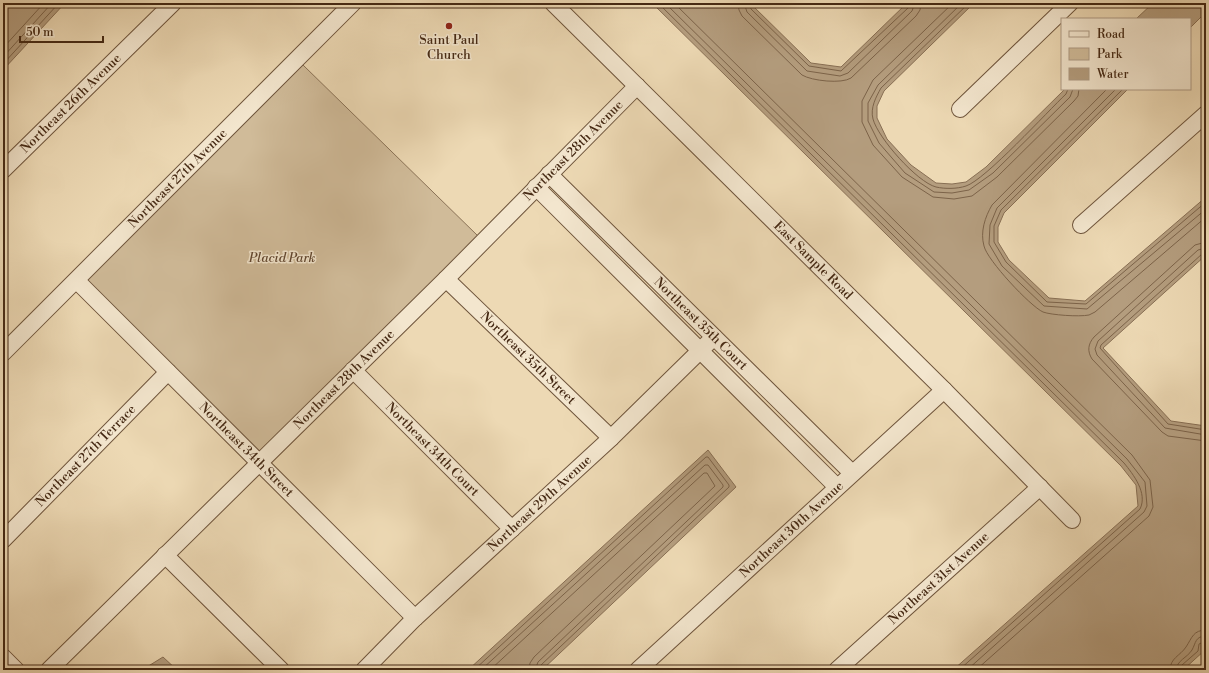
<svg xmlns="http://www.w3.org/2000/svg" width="1209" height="673" font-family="'Libre Bodoni',serif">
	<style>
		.green { fill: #d0bb99; stroke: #8a7256 }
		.water { fill: #b49d7e; stroke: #886f54 }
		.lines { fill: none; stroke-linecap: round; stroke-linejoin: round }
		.shore { stroke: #7c6349; stroke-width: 1 }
		.minor-casing { stroke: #6f553c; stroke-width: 18 }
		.minor { stroke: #f3e6ce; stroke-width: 16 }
		.poi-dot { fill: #8f2418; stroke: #f3e6ce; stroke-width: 1.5 }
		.labels { text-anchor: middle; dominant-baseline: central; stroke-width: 3; stroke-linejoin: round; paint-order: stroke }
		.poi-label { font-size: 13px; fill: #452914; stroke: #f3e6ce }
		.street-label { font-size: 13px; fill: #452914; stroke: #f3e6ce }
		.park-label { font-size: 13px; font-style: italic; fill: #61462f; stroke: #f3e6ce }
	</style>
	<rect width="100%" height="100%" fill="#edd9b4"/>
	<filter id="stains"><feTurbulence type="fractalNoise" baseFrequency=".005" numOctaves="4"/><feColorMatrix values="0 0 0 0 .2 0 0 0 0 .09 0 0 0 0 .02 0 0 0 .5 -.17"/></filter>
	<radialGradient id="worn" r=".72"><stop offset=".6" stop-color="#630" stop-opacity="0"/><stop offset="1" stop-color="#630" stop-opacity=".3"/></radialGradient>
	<!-- green -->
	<path class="green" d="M303,65l175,171 -218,216 -173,-172z"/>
	<!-- water -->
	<path class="water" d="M3,3h62l-62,67z
		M652,3h102l-1,3 58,57 30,4 66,-64h67l-90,88 -7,15v12l10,21 24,26 25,18 16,1 14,-2 20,-15 79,-78h63l-124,124 -6,14v15l11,18 40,38 36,3 121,-104v58l-103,93 68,73 35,5v217l-5,5 4,2 -22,20h-230l185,-164 -2,-21 -15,-19z
		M1153,3h53v9l-16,16v-9h-54z
		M708,450l28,37 -194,183h-74z
		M163,657l14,13h-35z"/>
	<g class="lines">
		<!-- shore -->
		<path class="shore" d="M658,3l466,460c9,11 24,30 16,46l-181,161
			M665,3l462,456 18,23 2,24 -3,6 -177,158
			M674,3l458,452 18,25 3,27 -4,9 -173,154
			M738,3l1,7 3,6 60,59c10,6 40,9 49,3l65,-62 4,-6 1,-7
			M744,3l3,9 60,59 33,5 8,-3 64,-62 3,-8
			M749,3l2,6 58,57 32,5 67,-63 1,-5
			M953,3l-80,77 -11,21v21l11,23 29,32 31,20 21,2 18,-3 25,-19 77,-76 4,-5 1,-7
			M962,3l-84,82 -10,18v18l11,22 26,30 29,19 18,1 17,-3 24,-17 77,-76 3,-8
			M969,3l-88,85c-5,9 -11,20 -8,31 5,19 44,63 63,68 9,2 21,2 30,-1 19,-6 82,-75 100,-92l2,-5
			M3,48l41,-45
			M3,57l49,-54
			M3,64l56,-61
			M1107,89l-115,116c-7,12 -12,27 -8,41 3,14 46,60 59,66 8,3 36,5 46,3l6,-3 111,-95
			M1116,89l-119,119 -7,17 -1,19 13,22 42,40 43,3 119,-100
			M1123,89l-122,121 -7,16v16l12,20 41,40 39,2 120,-102
			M1206,242l-11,3 -101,92c-6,7 -7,14 -2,22l70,73 6,4 38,5
			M1206,248l-8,2 -100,91 -3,8 2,6 68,73 41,7
			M1206,253l-4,1 -101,91 -1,3 68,76 38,6
			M474,670l232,-213h2l21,28v2l-188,178 -1,5
			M481,670l224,-205h3l15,20v2l-185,175 -3,8
			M490,670l214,-197h3l8,13 -181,171 -4,6 -1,7
			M1170,670c0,-12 10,-14 16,-23 6,-9 7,-17 20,-17
			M1176,670c1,-10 11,-12 16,-20 4,-7 3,-14 14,-14
			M1181,670l1,-5 16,-14 1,-7 7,-3"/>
		<defs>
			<g id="minor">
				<path id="s1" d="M553,3l391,387 128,130"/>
				<path d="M960,109l110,-106"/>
				<path id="s2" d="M3,170l170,-167"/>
				<path id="s3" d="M549,174l303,299"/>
				<path d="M536,187l301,300"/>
				<path d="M1081,225l125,-111"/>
				<path id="s4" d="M446,279l165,159"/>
				<path id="s5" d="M77,281l338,337"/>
				<path id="s6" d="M3,353l350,-350"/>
				<path id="s7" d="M353,370l159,159"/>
				<path id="s8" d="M3,540l165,-168"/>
				<path d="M165,555l116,115"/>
				<path d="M3,657l13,13"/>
				<path id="s9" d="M49,670l397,-391 191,-193"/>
				<path id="s10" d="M364,670l51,-52 196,-180 103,-101"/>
				<path id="s11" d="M638,670l306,-280"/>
				<path id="s12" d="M837,670l203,-183"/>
			</g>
		</defs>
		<!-- minor casing -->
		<use href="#minor" class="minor-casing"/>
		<!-- minor -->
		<use href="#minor" class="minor"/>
	</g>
	<!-- markers -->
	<circle class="poi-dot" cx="449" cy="26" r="4"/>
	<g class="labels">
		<!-- poi labels -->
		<g class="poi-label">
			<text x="449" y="40">Saint Paul<tspan x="449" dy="15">Church</tspan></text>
		</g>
		<!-- street labels -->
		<g class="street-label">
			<text stroke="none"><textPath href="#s2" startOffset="95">Northeast 26th Avenue</textPath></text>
			<text stroke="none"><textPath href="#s9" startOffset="738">Northeast 28th Avenue</textPath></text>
			<text stroke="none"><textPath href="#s6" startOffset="247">Northeast 27th Avenue</textPath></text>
			<text stroke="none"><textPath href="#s1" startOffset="366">East Sample Road</textPath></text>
			<text stroke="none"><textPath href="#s3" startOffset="213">Northeast 35th Court</textPath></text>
			<text stroke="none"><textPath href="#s4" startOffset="114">Northeast 35th Street</textPath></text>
			<text stroke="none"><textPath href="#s9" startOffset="414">Northeast 28th Avenue</textPath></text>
			<text stroke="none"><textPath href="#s7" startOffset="112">Northeast 34th Court</textPath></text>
			<text stroke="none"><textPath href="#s5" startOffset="239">Northeast 34th Street</textPath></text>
			<text stroke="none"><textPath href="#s8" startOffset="118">Northeast 27th Terrace</textPath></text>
			<text stroke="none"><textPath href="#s10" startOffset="242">Northeast 29th Avenue</textPath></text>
			<text stroke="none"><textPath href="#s11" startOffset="208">Northeast 30th Avenue</textPath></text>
			<text stroke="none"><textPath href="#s12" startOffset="137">Northeast 31st Avenue</textPath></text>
		</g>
		<!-- park labels -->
		<g class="park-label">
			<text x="282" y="258">Placid Park</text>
		</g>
	</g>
	<!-- margin -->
	<rect width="1209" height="673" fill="none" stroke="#edd9b4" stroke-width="16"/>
	<rect x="4" y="4" width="1201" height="665" fill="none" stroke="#452914" stroke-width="2"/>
	<rect x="8" y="8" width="1193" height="657" fill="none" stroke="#452914"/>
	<!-- legend -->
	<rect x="1061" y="18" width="130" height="72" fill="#f3e6ce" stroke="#ad9a84"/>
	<rect x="1069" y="31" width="20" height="6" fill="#f3e6ce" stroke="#ad9a84"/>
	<text x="1097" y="38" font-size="12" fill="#452914">Road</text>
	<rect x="1069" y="48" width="20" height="12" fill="#d0bb99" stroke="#ad9a84"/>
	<text x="1097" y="58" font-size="12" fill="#452914">Park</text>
	<rect x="1069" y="68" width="20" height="12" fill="#b49d7e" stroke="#ad9a84"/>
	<text x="1097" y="78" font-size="12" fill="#452914">Water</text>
	<!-- scale -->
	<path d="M20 36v6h83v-6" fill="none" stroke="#452914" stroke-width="2"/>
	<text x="26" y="36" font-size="12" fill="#452914" stroke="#f3e6ce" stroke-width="3" paint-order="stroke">50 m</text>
	<rect width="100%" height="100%" filter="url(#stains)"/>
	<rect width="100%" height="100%" fill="url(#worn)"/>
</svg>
